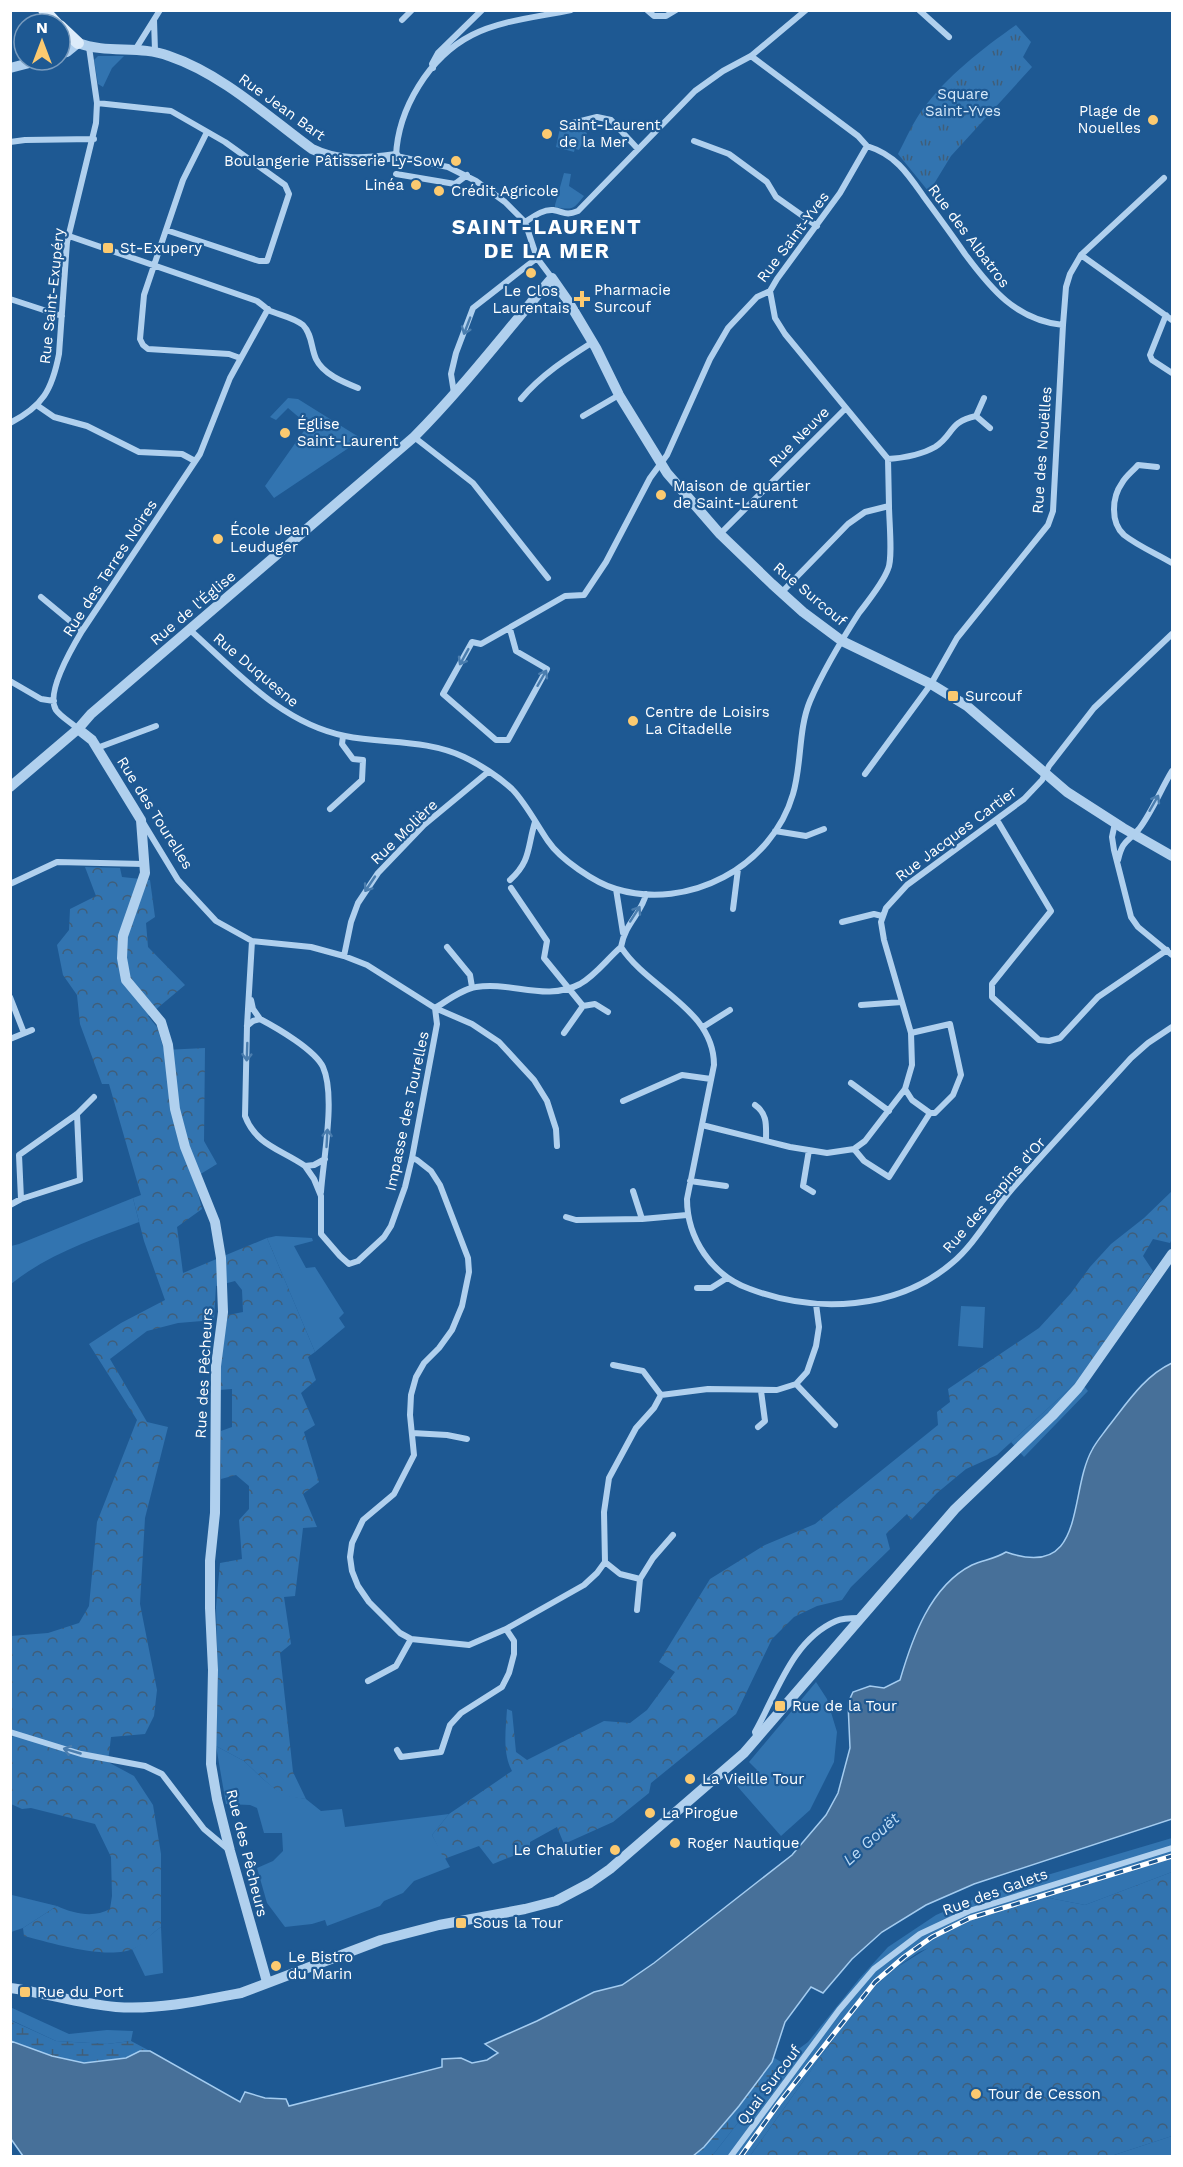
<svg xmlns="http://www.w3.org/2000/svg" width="1183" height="2167" font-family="'Work Sans',sans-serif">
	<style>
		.grass { fill: #3274b0 }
		.forest { fill: url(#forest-crowns) }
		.wetland { fill: url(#wetland-marsh) }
		.park { fill: url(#park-tufts) }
		.water { fill: #477099; stroke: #a4ccf0; stroke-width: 1.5 }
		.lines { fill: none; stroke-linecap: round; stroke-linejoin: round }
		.minor { stroke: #b0d0ee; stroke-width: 6 }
		.tertiary { stroke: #b0d0ee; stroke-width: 10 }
		.secondary { stroke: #ddecfa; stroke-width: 12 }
		.rail-casing { stroke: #fff; stroke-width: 5 }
		.rail { stroke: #1e5993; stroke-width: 3; stroke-dasharray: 9; stroke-linecap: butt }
		.oneway { stroke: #4a7dae }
		.poi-dot { fill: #fcca70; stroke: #1e5993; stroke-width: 2 }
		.labels { text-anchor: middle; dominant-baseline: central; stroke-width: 4.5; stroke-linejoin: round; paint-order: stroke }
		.park-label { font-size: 15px; fill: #d6e9fa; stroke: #1e5993 }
		.street-label { font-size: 15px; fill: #fff; stroke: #1e5993 }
		.poi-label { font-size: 15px; fill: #fff; stroke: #1e5993; text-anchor: start }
		.water-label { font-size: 16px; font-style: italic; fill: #bcdaf5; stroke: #1e5993 }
		.district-label { font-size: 21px; font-weight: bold; letter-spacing: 1.5px; fill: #fff; stroke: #1e5993 }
	</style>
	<defs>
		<pattern id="forest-crowns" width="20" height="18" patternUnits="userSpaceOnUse" patternTransform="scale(1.5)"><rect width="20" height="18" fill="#3274b0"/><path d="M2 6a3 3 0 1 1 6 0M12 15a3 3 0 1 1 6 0" fill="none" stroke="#405e79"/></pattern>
		<pattern id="wetland-marsh" width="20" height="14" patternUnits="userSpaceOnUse" patternTransform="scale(1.5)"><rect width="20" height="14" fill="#3274b0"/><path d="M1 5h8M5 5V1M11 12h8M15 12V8" fill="none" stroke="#405e79"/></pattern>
		<pattern id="park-tufts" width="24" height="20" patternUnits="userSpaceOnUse" patternTransform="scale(1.5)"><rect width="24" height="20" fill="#3274b0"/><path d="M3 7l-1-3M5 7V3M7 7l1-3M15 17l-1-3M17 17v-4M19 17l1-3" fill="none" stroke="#405e79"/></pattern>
	</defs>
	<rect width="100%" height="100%" fill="#1e5993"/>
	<!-- grass -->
	<path class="grass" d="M98,56h26l-12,12 -9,19 -5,-3 -4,-24z
		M560,128l18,4 1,-3 8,4 -8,17 -3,-1v-6l-2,9 -18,-5z
		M564,173l7,1 -2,12 15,10c-11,14 -12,14 -29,11v-2z
		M288,398l10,1 64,40 -88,59 -9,-12 43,-61 -20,-17 -12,12 -6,-3z
		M133,1198l6,24c-45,17 -91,32 -128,62v-38l8,-2z
		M276,1236l36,2 1,3 -19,5 12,22 9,-1 29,46 -5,5 6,9 -30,25 -48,-114z
		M961,1306l24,1 -2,41 -25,-2z
		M1079,1380l9,11 -64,66 -13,-15z
		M816,1682l11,17 10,33 -3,30 -24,48 -29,26 -44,-50 20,-16 -8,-8z
		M216,1746l28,15 19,18 20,16 23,4 15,12 21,-2 3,18 104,-13 -17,21 18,32 -36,14 -11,12 -19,8 -4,5 -53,20 -2,-6 -13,4 -27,3 -18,-24 -10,-35 16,-7 10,-10 -1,-18h-18l-7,-25 -7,-3 -24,-1z
		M1172,1838v34l-87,33 -36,-7 -130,54 -28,19 -26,25 -26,35 -89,125h-38l42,-54 27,-40 27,-20 51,-63 29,-32 48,-32 28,-12 63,-22z
		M11,1895h1l45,11 -34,22 -12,4z
		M161,1927l2,46 -18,3 -13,-27c11,-4 19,-16 29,-22z
		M10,2007l59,27 38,-4 26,1 -2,10 -24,3 -51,-3 -45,-21z
		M1172,2136v20h-61z"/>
	<!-- forest -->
	<path class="forest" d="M85,867l35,1 2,9 28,3 5,37 -9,6 2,24 37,38 -37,31 9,11 7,23 41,-2 -1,93 13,23 -23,14 8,31 -25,18 6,46 84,-35 48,114 -7,5 8,23 -15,13 14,32 -11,7 15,50 -16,12 14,33 -14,1 -8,68 -11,1 7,47 -11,9 13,119 13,27 -23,-3 -20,-17 -19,-18 -28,-15 2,-66 -2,-73 4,-44 22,-4 -3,-39 10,-11v-23l-13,-11 -15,4v-48l11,-4v-38l-13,1 3,-44 6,-31 15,-3 -1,-22 -7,-9 -19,5 -2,34 -36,3 -31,8 -37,28 37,63 21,5 -23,91 -5,86 17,86 -3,26 -9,18 -34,3 -3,25 26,14 19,29 8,49v73c-9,5 -16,17 -26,21 -26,13 -83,-5 -111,-12l-1,-8 34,-22c17,8 37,12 53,3l2,-13 -1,-39 -16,-33 -64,-16 -9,1 -11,-5v-168l37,-3 31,-10 10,-17 8,-84 40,-102 -48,-76 32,-21 44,-23 -21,-59 -11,-43 8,-3 -32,-111h-7l-22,-60 -3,-29 -14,-20 -6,-30 12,-15 1,-21 26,-13z
		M1172,1191v48l-2,4 -17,-4 -10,17 10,15 -74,109 -82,75 -31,14 -29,24 -26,27 -4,-6 -21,20 4,15 -39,38 -9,13 -25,6 -23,11 -22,22 -36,75 -85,69 -2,10 -36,29 -49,22 -7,-17 -27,15v7l-37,15 -14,-18 -35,13 -12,-24 17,-21 63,-43c-10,-18 -6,-43 -5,-62l5,2 4,41 11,8 77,-39 26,2 17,-13 28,-38 -16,-10 51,-83 55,-34 50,-21 123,-99 -1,-13 13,-10 -2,-13 91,-61 32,-35 19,-26 21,-23 33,-26z
		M1172,1872v264l-61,20h-361l89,-125 26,-35 26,-25 58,-36 48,-21 52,-16 36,7z"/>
	<!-- wetland -->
	<path class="wetland" d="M10,2020l46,21 51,3 24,-3 19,10h-10l-14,7 -42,5 -32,-7 -41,-15z
		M773,2057l8,5 -27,40 -42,54h-19l11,-9 68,-85z"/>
	<!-- park -->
	<path class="park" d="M1016,25l15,17 -8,15 9,10 -81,89 -22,36 -31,-38c8,-15 15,-32 25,-45 24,-33 59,-60 93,-84z"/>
	<!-- water -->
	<path class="water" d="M1172,1363v456l-198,65 -48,21 -44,27 -30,27 -29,34 -12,-6 -26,35 -13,40 -33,44 -35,41 -11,9h-670l-12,-17v-98l41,15 32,7 42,-5 14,-7h10l90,51 5,-10 20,6 21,1 3,7 153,-39v-8l19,-1 11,5 15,-3 11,-7 -13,-9 52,-23 57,-29 28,-7 32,-22 138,-108 34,-40 12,-22 12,-45 -2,-45 5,-11 17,-6 14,2 16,-8c12,-41 30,-94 72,-115 11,-5 23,-6 34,-13 81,29 62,-59 86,-102 4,-8 11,-16 16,-23 19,-24 36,-51 64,-64z"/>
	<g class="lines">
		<!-- minor -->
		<path class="minor" d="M647,10l7,6h12l10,-6
			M919,10l30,27
			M154,20l1,31
			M402,20l10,-10
			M135,50l25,-40
			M433,68l-1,-4 6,-11 44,-43
			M97,103l74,8 54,31 60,43 4,9 -22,67h-8l-93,-31 -22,65 -4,44 3,6 5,4 81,5 11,4
			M573,123l24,-6 14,3 26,28
			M694,141l35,13 38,28 9,15 41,29
			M10,142l15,-2 69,-1
			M867,146c29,9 41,28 57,51 14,19 28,38 41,57 26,35 51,66 98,71
			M396,174l59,10 12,-9
			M525,222c8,-5 18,-13 28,-12 12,2 12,6 25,1l117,-120 28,-20 28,-15 55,-46
			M166,230l17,-50 24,-48
			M69,236l188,65c4,3 8,6 11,9 11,5 25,7 35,15 9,9 8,23 13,34 7,15 27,23 42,29
			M1081,255l91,65
			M552,278l-15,-20 -12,-36 -20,-20 -29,-21 -28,-14 -52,-11c2,-47 33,-99 76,-121 29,-15 67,-18 99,-25
			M770,291l5,27 10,16 103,125
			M10,299l52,17
			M1166,315l-16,40 2,5 20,13
			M454,393l-3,-19 5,-21 17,-45 64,-50
			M984,398l-8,18 14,12
			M521,399c20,-24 45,-40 72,-57
			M38,406l16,11 33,9 52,26 43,2 13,7
			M583,416l36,-21
			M10,423c33,-17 42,-33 49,-69l8,-112 29,-119 1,-20 -8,-56
			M414,437l59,46 75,95
			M1157,467l-19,-2c-5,6 -12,11 -16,18 -10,14 -12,39 2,52 14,11 33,19 48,28
			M889,506l-1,-47c15,-1 33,-4 47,-12 19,-12 13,-25 41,-31
			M720,534l125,-125
			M41,597l41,34
			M510,629l6,22 31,18 -39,71h-12l-53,-46 29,-52 9,2 84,-48 19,-1 22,-33 44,-84 17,-23 43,-96 18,-31 29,-31 13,-6 7,-12 63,-86 27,-47 -9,-10 -107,-80
			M190,630c47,42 91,93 155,106 39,8 81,3 119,21 15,7 35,20 48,32 13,13 25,36 36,52 12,18 47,42 68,48 72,22 156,-22 177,-95 9,-30 5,-64 17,-93 13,-30 31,-60 49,-88 9,-12 24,-30 29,-44 5,-10 1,-49 1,-63l-24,6 -17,12 -66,68
			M10,681l31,18 13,2
			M78,729c-6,-6 -17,-12 -22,-19 -11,-17 17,-64 26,-79l118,-177 30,-76 38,-69
			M97,748l59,-22
			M865,774l66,-90 26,-46 91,-113 5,-14 10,-186 3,-38 4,-13 11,-19 83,-77
			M330,809l32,-29 1,-20 -10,-1 -11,-15 1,-8
			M997,820l54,91 -59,73v13l47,43 10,1 11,-3 38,-41 69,-47
			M1115,823l-3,14 2,13 17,67 7,10 34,28
			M144,824l34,56 38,41 36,20 59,6 33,9 23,9 68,43 37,16 27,18 35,38 13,21 9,28 1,17
			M775,831l31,5 18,-7
			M1118,860c5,-21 9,-17 21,-31 13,-17 22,-40 33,-58
			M510,880c21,-19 17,-32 25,-58
			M10,884l47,-22 87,2
			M511,888l36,53 -3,17 39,48 -19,27
			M616,889l7,44
			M646,894c-4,19 -21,29 -25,53 27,42 93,62 93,118l-27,134c0,39 25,77 63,90 66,25 147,21 202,-26 23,-19 40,-51 60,-74 39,-44 79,-87 119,-131l17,-15 24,-16
			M733,909l5,-40
			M842,922l32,-8 8,2
			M252,941l-5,85 -2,90c11,29 35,33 60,50l9,-1 11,-6
			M447,947l23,28 2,12
			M344,956l7,-34 7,-19 20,-30 46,-48 64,-53
			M10,997l14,36
			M251,1000l2,9 7,10
			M861,1005l41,-3
			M583,1006l12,-2 13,8
			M435,1008c12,-7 27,-19 41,-21 35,-6 70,15 104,-3 16,-9 27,-25 41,-37
			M247,1026l6,-5 7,-2c17,9 55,31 63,48 13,29 0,93 -2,125
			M703,1027l27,-17
			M10,1039l22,-9
			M851,1083l38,28
			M905,1089l7,11 18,13h5l18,-18 8,-20 -11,-51 -39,9
			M623,1101l59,-26 29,4
			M755,1105c13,9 11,21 11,36
			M702,1125l88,22 37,6 27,-4 11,-8 40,-52 7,-24 -1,-32 -27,-93 -3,-18 5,-14 21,-23 117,-86 18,-19 7,-14 45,-58 78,-74
			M854,1149l10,12 25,16 41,-64
			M809,1150l-6,36 10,6
			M412,1158l5,2 14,11 9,14 28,73 1,14 -7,34 -10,24 -13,18 -15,15 -8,14 -5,18 -1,20 4,40 -20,39 -31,26 -11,23 -2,14 2,14 6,15 11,16 31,31 11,6 58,6 37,-16 78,-44 13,-12 8,-11 -1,-50 5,-34 27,-50 18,-20 7,-13 47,-6 69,1 19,-6 11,-12 9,-26 3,-19 -3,-23
			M305,1166l9,13 7,17v38l19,22 9,8 9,-3 26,-24 7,-11 14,-39 7,-29 25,-134 -2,-16
			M690,1181l36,5
			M633,1191l9,28
			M21,1199l-2,-44 58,-41 17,-17
			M10,1205l11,-6 59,-19 -3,-66
			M566,1217l10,3 66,-1 45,-4
			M697,1288h14l16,-10
			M613,1365l30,6 18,24
			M796,1384l39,41
			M758,1427l7,-6 -4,-30
			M412,1433l35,2 20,4
			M605,1562l15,12 20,5 13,-21 20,-23
			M637,1610l3,-31
			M368,1681l28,-15 15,-27
			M10,1732l71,22 64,12 17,8 42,55 25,21
			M757,1738l-2,-6c22,-39 37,-92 81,-111 7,-3 16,-3 23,-3
			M397,1750l4,7 40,-5 9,-27 11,-12 41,-26 7,-14 5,-19v-13l-8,-12
			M731,2156l108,-146 35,-41 46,-35 49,-23 203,-63"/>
		<!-- tertiary -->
		<path class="tertiary" d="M60,54l7,-2 11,-9c29,11 62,2 91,13 53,18 98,60 143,93 28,14 54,11 84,7
			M10,68l31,-8
			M78,729l14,11 49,80 4,53 -22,63 -1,22 4,22 35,42 7,23 7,64 10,38 30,75 6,36 2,54 -7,54 -1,147 -5,48v47l3,62 -2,94 6,35 13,52 37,131
			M10,787l68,-58 13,-15 323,-277c50,-50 92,-106 138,-159l16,23 28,47 23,47 48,78 53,61 52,50 31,28 39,29 89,43 36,22 100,86 56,36 49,28
			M10,1988c36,5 70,16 106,19 41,3 84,-6 125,-14l140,-53 58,-15 86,-16 31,-8 34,-18 20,-14 134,-116 211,-244 97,-93 26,-28 94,-134"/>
		<!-- secondary -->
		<path class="secondary" d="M44,10l13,14
			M60,26l18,17"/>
		<defs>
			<path id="rail" d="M741,2156l38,-53 96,-121 29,-25 28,-20 38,-19 202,-62"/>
		</defs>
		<!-- rail casing -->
		<use href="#rail" class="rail-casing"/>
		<!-- rail -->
		<use href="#rail" class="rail"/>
	</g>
	<!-- one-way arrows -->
	<defs><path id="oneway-shaft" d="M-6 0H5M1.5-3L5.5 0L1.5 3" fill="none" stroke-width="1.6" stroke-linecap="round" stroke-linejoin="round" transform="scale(1.5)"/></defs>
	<g class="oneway">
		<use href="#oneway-shaft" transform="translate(467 326) rotate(111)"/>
		<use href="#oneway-shaft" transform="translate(464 657) rotate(119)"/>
		<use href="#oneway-shaft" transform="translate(542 678) rotate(-60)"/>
		<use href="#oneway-shaft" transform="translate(1154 803) rotate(-60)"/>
		<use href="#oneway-shaft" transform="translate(370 884) rotate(124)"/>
		<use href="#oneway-shaft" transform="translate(635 914) rotate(-57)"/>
		<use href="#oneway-shaft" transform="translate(247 1052) rotate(92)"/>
		<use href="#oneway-shaft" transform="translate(327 1138) rotate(-87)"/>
		<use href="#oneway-shaft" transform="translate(72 1751) rotate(-164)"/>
	</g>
	<!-- markers -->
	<g class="poi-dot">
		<circle cx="1153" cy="120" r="6"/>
		<circle cx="547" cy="134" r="6"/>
		<circle cx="456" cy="161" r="6"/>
		<circle cx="416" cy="185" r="6"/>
		<circle cx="439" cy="191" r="6"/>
		<rect x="102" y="242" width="12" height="12" rx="3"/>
		<circle cx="531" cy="273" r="6"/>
		<path d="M579 290h6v6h6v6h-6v6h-6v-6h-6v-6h6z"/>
		<circle cx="285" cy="433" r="6"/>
		<circle cx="661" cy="495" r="6"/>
		<circle cx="218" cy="539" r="6"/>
		<rect x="947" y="690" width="12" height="12" rx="3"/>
		<circle cx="633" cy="721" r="6"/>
		<rect x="774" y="1700" width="12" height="12" rx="3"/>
		<circle cx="690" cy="1779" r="6"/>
		<circle cx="650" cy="1813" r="6"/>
		<circle cx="675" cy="1843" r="6"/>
		<circle cx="615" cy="1850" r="6"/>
		<rect x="455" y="1917" width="12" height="12" rx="3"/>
		<circle cx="276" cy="1966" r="6"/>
		<rect x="19" y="1986" width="12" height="12" rx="3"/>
		<circle cx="976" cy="2094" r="6"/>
	</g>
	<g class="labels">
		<!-- park labels -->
		<g class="park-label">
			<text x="963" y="94">Square<tspan x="963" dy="17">Saint-Yves</tspan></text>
		</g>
		<!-- street labels -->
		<g class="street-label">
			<text transform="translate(282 107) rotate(36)">Rue Jean Bart</text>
			<text transform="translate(969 236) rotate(53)">Rue des Albatros</text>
			<text transform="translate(793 237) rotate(-53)">Rue Saint-Yves</text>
			<text transform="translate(52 296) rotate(-84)">Rue Saint-Exupéry</text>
			<text transform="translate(799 437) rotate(-45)">Rue Neuve</text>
			<text transform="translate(1042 450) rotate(-86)">Rue des Nouëlles</text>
			<text transform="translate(110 568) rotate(-57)">Rue des Terres Noires</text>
			<text transform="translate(810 594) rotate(40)">Rue Surcouf</text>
			<text transform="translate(193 608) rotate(-40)">Rue de l'Église</text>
			<text transform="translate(256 670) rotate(40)">Rue Duquesne</text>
			<text transform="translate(155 813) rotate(58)">Rue des Tourelles</text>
			<text transform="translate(404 832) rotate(-44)">Rue Molière</text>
			<text transform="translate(956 834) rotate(-37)">Rue Jacques Cartier</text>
			<text transform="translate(407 1111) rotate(-78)">Impasse des Tourelles</text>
			<text transform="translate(994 1195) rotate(-49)">Rue des Sapins d'Or</text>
			<text transform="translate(204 1373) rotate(-87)">Rue des Pêcheurs</text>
			<text transform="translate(247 1853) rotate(76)">Rue des Pêcheurs</text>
			<text transform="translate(995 1892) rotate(-20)">Rue des Galets</text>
			<text transform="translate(769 2085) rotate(-53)">Quai Surcouf</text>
		</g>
		<!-- poi labels -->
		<g class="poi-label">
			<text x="1141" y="111" text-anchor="end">Plage de<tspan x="1141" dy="17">Nouelles</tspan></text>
			<text x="559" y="125">Saint-Laurent<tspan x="559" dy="17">de la Mer</tspan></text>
			<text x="444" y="161" text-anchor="end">Boulangerie Pâtisserie Ly-Sow</text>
			<text x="404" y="185" text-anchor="end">Linéa</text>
			<text x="451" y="191">Crédit Agricole</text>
			<text x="120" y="248">St-Exupery</text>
			<text x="594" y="290">Pharmacie<tspan x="594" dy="17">Surcouf</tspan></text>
			<text x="531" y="291" text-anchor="middle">Le Clos<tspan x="531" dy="17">Laurentais</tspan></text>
			<text x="297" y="424">Église<tspan x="297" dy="17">Saint-Laurent</tspan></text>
			<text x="673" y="486">Maison de quartier<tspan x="673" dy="17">de Saint-Laurent</tspan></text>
			<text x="230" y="530">École Jean<tspan x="230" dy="17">Leuduger</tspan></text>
			<text x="965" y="696">Surcouf</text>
			<text x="645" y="712">Centre de Loisirs<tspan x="645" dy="17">La Citadelle</tspan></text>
			<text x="792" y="1706">Rue de la Tour</text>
			<text x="702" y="1779">La Vieille Tour</text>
			<text x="662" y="1813">La Pirogue</text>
			<text x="687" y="1843">Roger Nautique</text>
			<text x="603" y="1850" text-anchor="end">Le Chalutier</text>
			<text x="473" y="1923">Sous la Tour</text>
			<text x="288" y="1957">Le Bistro<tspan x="288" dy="17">du Marin</tspan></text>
			<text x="37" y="1992">Rue du Port</text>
			<text x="988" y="2094">Tour de Cesson</text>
		</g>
		<!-- water labels -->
		<g class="water-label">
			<text transform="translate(871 1839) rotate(-42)">Le Gouët</text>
		</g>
		<!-- district labels -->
		<g class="district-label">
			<text x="547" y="226">SAINT-LAURENT<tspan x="547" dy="24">DE LA MER</tspan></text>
		</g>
	</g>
	<!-- border -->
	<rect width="1183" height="2167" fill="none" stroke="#ffffff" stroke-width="24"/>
	<!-- north arrow -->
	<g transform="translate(42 42)"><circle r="28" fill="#1e5993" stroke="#789bbe" stroke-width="1.5"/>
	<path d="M0-4.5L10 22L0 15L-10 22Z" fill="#fcca70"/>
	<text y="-9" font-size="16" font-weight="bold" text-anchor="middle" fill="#ffffff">N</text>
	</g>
</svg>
